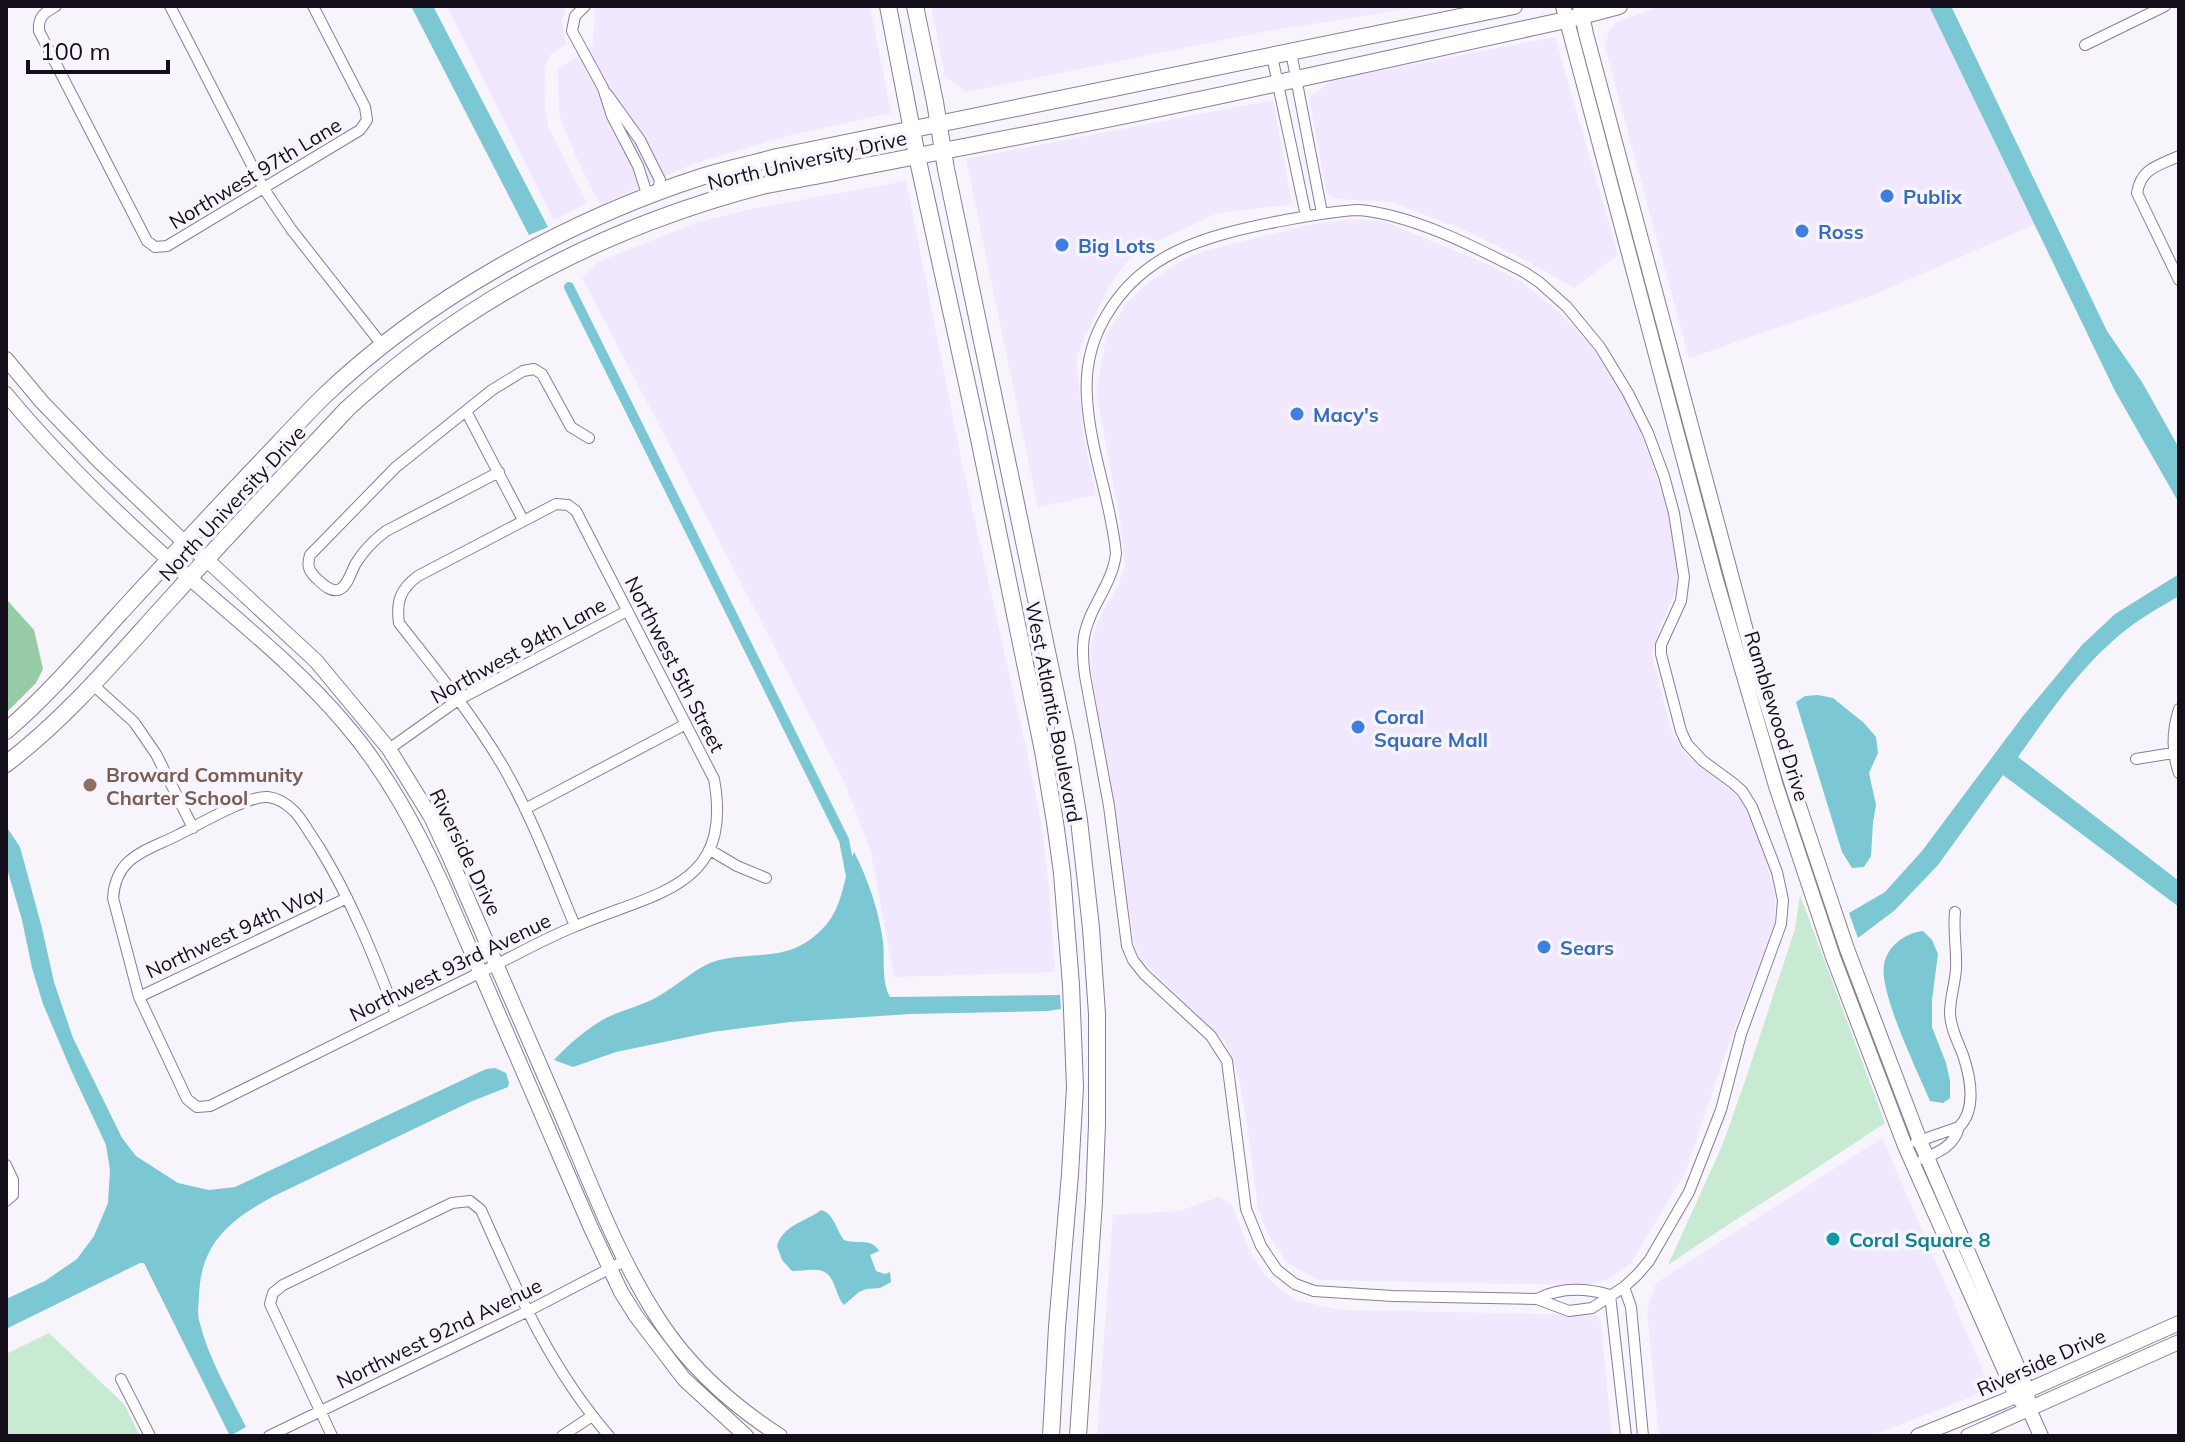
<svg xmlns="http://www.w3.org/2000/svg" width="2185" height="1442" font-family="Mulish,sans-serif">
	<style>
		.built { fill: #f1e7fe }
		.green { fill: #c9ead2 }
		.forest { fill: #96cba5 }
		.water { fill: #7bc7d3 }
		.lines { fill: none; stroke-linecap: round; stroke-linejoin: round }
		.canal { stroke: #7bc7d3; stroke-width: 10 }
		.street-casing { stroke: #897d99; stroke-width: 12 }
		.secondary-casing { stroke: #897d99; stroke-width: 16 }
		.primary-casing { stroke: #897d99; stroke-width: 18 }
		.street { stroke: #fff; stroke-width: 10 }
		.secondary { stroke: #fff; stroke-width: 14 }
		.primary { stroke: #fff; stroke-width: 16 }
		.shop-dot { fill: #3f7fe0; stroke: #f7f4fb; stroke-width: 3 }
		.education-dot { fill: #8d6e63; stroke: #f7f4fb; stroke-width: 3 }
		.culture-dot { fill: #0f9aa8; stroke: #f7f4fb; stroke-width: 3 }
		.labels { text-anchor: middle; dominant-baseline: central; stroke-width: 7; stroke-linejoin: round; paint-order: stroke }
		.street-label { font-size: 20px; fill: #130e19; stroke: #f7f4fb }
		.shop-label { font-size: 20px; font-weight: bold; fill: #366cbe; stroke: #f7f4fb; text-anchor: start }
		.education-label { font-size: 20px; font-weight: bold; fill: #785e54; stroke: #f7f4fb; text-anchor: start }
		.culture-label { font-size: 20px; font-weight: bold; fill: #0d838f; stroke: #f7f4fb; text-anchor: start }
	</style>
	<rect width="100%" height="100%" fill="#f7f4fb"/>
	<!-- built -->
	<path class="built" d="M447,6h119l-4,16 4,22 -16,11 -5,13v44l4,16 38,75 -33,17z
		M602,6h268l21,107 -104,23 -92,27 -95,42 -25,-51 -16,-40 -1,-44 35,-25 2,-36z
		M931,6h494l-163,26 -295,60 -22,-16z
		M1662,6h270l104,218 -163,71 -184,63 -84,-311 4,-17 8,-8z
		M1555,37l63,218 -44,33 -41,-24 -66,-33 -76,-29 -53,-3 -11,-5 -18,-96 23,-18z
		M1273,100l19,104 -74,9 -84,39 -26,36 -32,69 8,82 12,56 -58,12 -72,-348z
		M906,181l57,287 68,303 11,59 8,68 5,74 -161,5 -23,-125 -28,-73 -261,-502 16,-15 100,-40 53,-13z
		M1350,219l36,3 108,45 30,17 33,26 35,38 22,32 22,38 30,86 13,58 -3,28 -15,35 -9,30 19,75 7,13 9,12 55,45 21,51 12,44 -1,30 -46,121 -43,127 -55,91 -21,15 -23,6 -267,-5 -32,-17 -19,-29 -10,-26 -11,-85 -9,-50 -13,-31 -65,-64 -17,-17 -8,-13 -45,-287 2,-23 10,-25 17,-29 6,-19 -5,-46 -24,-127 11,-57 19,-31 24,-23 29,-19 25,-11 104,-26z
		M1882,1138l109,251 -120,47h-212l-12,-126 9,-27z
		M1219,1197l13,8 15,40 16,28 17,16 16,11 43,10 258,5 4,10 11,111h-515l16,-221 66,-4z"/>
	<!-- green -->
	<path class="green" d="M1800,895l85,228c-72,49 -146,93 -217,142l54,-119 23,-65 50,-152z
		M49,1333l75,71 16,32h-134v-82z"/>
	<!-- forest -->
	<path class="forest" d="M6,599l28,31 9,39 -7,14 -30,30z"/>
	<!-- water -->
	<path class="water" d="M411,6h22l115,221 -19,8z
		M1929,6h22l156,325 35,51 37,66v55l-64,-112z
		M2179,574v22c-17,10 -37,21 -52,33 -44,34 -77,83 -109,128l161,124v26l-176,-132 -65,90 -43,45 -37,28 -9,-25 36,-21 37,-41 101,-135 59,-71 33,-31z
		M1818,695l15,3 31,25 12,14 2,16 -9,20 7,32 -3,17 -2,34 -7,11 -12,1 -10,-16 -46,-150 9,-6z
		M6,826l14,21 22,81 12,54 19,56 49,100 14,18 42,27 31,7 26,-3 251,-118 9,-1 11,5 3,10 -1,4 -38,15 -198,95c-42,23 -71,46 -73,98 0,8 -2,17 0,25 9,38 30,73 47,107l-16,9 -86,-173h-4l-134,66v-30l39,-18 32,-22 17,-23 14,-33 2,-33 -4,-25 -35,-75 -28,-66 -11,-36 -10,-48 -16,-55z
		M854,852c14,27 25,59 29,90 2,18 -2,38 7,55l170,-2 1,14 -14,2 -137,3 -120,8 -78,10 -96,20 -43,15 -19,-7c15,-16 32,-31 52,-42 16,-8 35,-12 51,-21 19,-10 41,-32 62,-37 43,-10 72,4 107,-35 17,-19 18,-50 28,-73z
		M1923,931l9,9 6,14 -6,46v27l14,36 4,18v17l-7,5 -13,-2c-12,-29 -51,-108 -46,-136 3,-19 21,-32 39,-34z
		M821,1210c13,3 15,20 23,30 13,5 27,-3 35,11l-9,4 6,16 9,3 5,-2 1,10 -11,6 -14,1 -7,3 -15,13c-10,-11 -8,-33 -26,-35 -8,-1 -18,1 -26,1l-10,-11 -5,-14c6,-21 28,-24 44,-36z"/>
	<g class="lines">
		<!-- canal -->
		<path class="canal" d="M569,287l275,553 7,36"/>
		<defs>
			<path id="street" d="M56,6c-12,7 -18,10 -17,25l108,210 8,6 12,-1 193,-116 7,-10 -2,-13 -52,-101
				M170,6l94,183 27,40 92,117
				M585,6l-10,10 -3,15 31,57 9,28 26,50 10,31
				M2085,45l80,-39
				M1291,52l31,161
				M1272,56l34,160
				M607,94l33,46 20,40 -2,12
				M2179,156c-21,10 -38,12 -42,37l42,87
				M1359,210c54,5 116,37 165,62l15,10 28,25 33,40 28,46 20,40 16,43 10,37 10,64 -3,24 -20,44v9l20,77 6,13 16,17 30,22 9,8 10,16 25,65 6,28 -2,24 -40,110 -20,76 -32,82 -40,69 -11,13 -14,13 -32,21 -23,3 -32,-12 -144,-3 -79,-5 -19,-7 -18,-14 -16,-24 -15,-37 -19,-148 -16,-25 -67,-62 -11,-14 -6,-14 -18,-140 -24,-130c-2,-13 -3,-26 -1,-39 5,-30 29,-53 32,-84 -5,-52 -26,-102 -29,-155 -2,-28 4,-57 19,-82 37,-64 100,-80 169,-94 28,-5 55,-11 84,-12z
				M466,411l57,109
				M499,472l-113,59c-12,9 -22,19 -30,32 -5,8 -8,24 -18,27 -9,2 -16,-7 -22,-12 -8,-8 -9,-13 -6,-23l86,-88 96,-77 31,-19 11,-2 8,5 29,53 18,11
				M92,684l42,38 22,32 37,74
				M2179,709c-7,22 -8,42 0,64
				M389,749l69,-49 169,-89
				M2136,759l37,-6
				M525,809l161,-85
				M710,850l27,16 29,12
				M139,997l208,-99
				M396,1014c-22,-57 -45,-115 -77,-167 -8,-11 -15,-25 -24,-35 -7,-7 -17,-14 -27,-15 -19,-2 -70,28 -90,38 -32,16 -62,21 -65,63l26,99 48,102 10,8 13,-1 259,-128 12,-6c32,-15 62,-33 95,-46 78,-34 158,-37 138,-147l-138,-268 -8,-6 -12,-1 -138,72c-18,13 -22,26 -19,47 36,46 72,90 102,140 30,51 51,108 74,163
				M1916,1142l43,-15
				M1923,1159c16,-7 32,-14 36,-32 18,-18 11,-51 4,-72 -5,-13 -13,-28 -13,-42 0,-15 5,-29 6,-44 1,-19 -3,-37 -1,-57
				M6,1165l7,15v15l-7,6
				M1624,1287l7,20 12,129
				M1610,1295l16,141
				M1537,1299c23,-12 49,-11 73,-4
				M121,1379l29,57
				M269,1436l257,-124 98,-51
				M332,1436l-62,-132 3,-11 10,-8 169,-82 18,-2 11,9c37,83 68,156 128,226
				M562,1436l30,-20"/>
			<path id="secondary" d="M1563,6l153,574 60,206 57,171 72,189 111,250 13,13
				M1580,6l6,28 170,634 36,117 55,164 73,192 101,234 6,15 2,19 12,27
				M6,359l36,43 57,59 85,81 23,18 109,101 73,88 42,68 19,41c37,84 73,168 109,251 31,73 59,149 102,214 30,45 74,84 119,113
				M6,394c49,59 105,114 162,165 60,54 126,104 178,166 41,48 71,104 97,161l148,342 30,64 15,24 48,63 62,57
				M1918,1436l86,-35 175,-78
				M1968,1436l211,-94"/>
			<path id="primary" d="M888,6l29,150 60,273 66,322 12,71 7,51 9,112 4,102 -5,87 -13,153 -6,109
				M915,6l20,96 11,67 121,578 12,73 12,108 6,86v110l-3,77 -16,235
				M6,731c41,-35 77,-77 113,-117 47,-51 93,-101 141,-151 20,-21 41,-44 62,-65 101,-98 246,-178 379,-221 25,-8 51,-13 76,-20l737,-151
				M6,764c63,-48 114,-110 167,-168 57,-64 116,-125 174,-187 120,-111 258,-182 415,-223 28,-6 56,-10 83,-16 79,-16 158,-30 237,-46 162,-32 323,-69 484,-104l53,-14"/>
		</defs>
		<!-- street casing -->
		<use href="#street" class="street-casing"/>
		<!-- secondary casing -->
		<use href="#secondary" class="secondary-casing"/>
		<!-- primary casing -->
		<use href="#primary" class="primary-casing"/>
		<!-- street -->
		<use href="#street" class="street"/>
		<!-- secondary -->
		<use href="#secondary" class="secondary"/>
		<!-- primary -->
		<use href="#primary" class="primary"/>
	</g>
	<!-- markers -->
	<g class="shop-dot">
		<circle cx="1887" cy="196" r="8"/>
		<circle cx="1802" cy="231" r="8"/>
		<circle cx="1062" cy="245" r="8"/>
		<circle cx="1297" cy="414" r="8"/>
		<circle cx="1358" cy="727" r="8"/>
		<circle cx="1544" cy="947" r="8"/>
	</g>
	<circle class="education-dot" cx="90" cy="785" r="8"/>
	<circle class="culture-dot" cx="1833" cy="1239" r="8"/>
	<g class="labels">
		<!-- street labels -->
		<g class="street-label">
			<text transform="translate(807 160) rotate(-13)">North University Drive</text>
			<text transform="translate(255 173) rotate(-31)">Northwest 97th Lane</text>
			<text transform="translate(232 503) rotate(-47)">North University Drive</text>
			<text transform="translate(518 650) rotate(-29)">Northwest 94th Lane</text>
			<text transform="translate(675 664) rotate(63)">Northwest 5th Street</text>
			<text transform="translate(1054 712) rotate(79)">West Atlantic Boulevard</text>
			<text transform="translate(1777 716) rotate(73)">Ramblewood Drive</text>
			<text transform="translate(466 852) rotate(64)">Riverside Drive</text>
			<text transform="translate(235 931) rotate(-25)">Northwest 94th Way</text>
			<text transform="translate(450 967) rotate(-26)">Northwest 93rd Avenue</text>
			<text transform="translate(439 1333) rotate(-26)">Northwest 92nd Avenue</text>
			<text transform="translate(2041 1362) rotate(-24)">Riverside Drive</text>
		</g>
		<!-- shop labels -->
		<g class="shop-label">
			<text x="1903" y="196">Publix</text>
			<text x="1818" y="231">Ross</text>
			<text x="1078" y="245">Big Lots</text>
			<text x="1313" y="414">Macy's</text>
			<text x="1374" y="716">Coral<tspan x="1374" dy="23">Square Mall</tspan></text>
			<text x="1560" y="947">Sears</text>
		</g>
		<!-- education labels -->
		<g class="education-label">
			<text x="106" y="774">Broward Community<tspan x="106" dy="23">Charter School</tspan></text>
		</g>
		<!-- culture labels -->
		<g class="culture-label">
			<text x="1849" y="1239">Coral Square 8</text>
		</g>
	</g>
	<!-- border -->
	<rect width="2185" height="1442" fill="none" stroke="#130e19" stroke-width="16"/>
	<!-- scale -->
	<path d="M28 60v12h140v-12" fill="none" stroke="#130e19" stroke-width="4"/>
	<text x="40" y="60" font-size="24" fill="#130e19" stroke="#f7f4fb" stroke-width="6" paint-order="stroke">100 m</text>
</svg>
